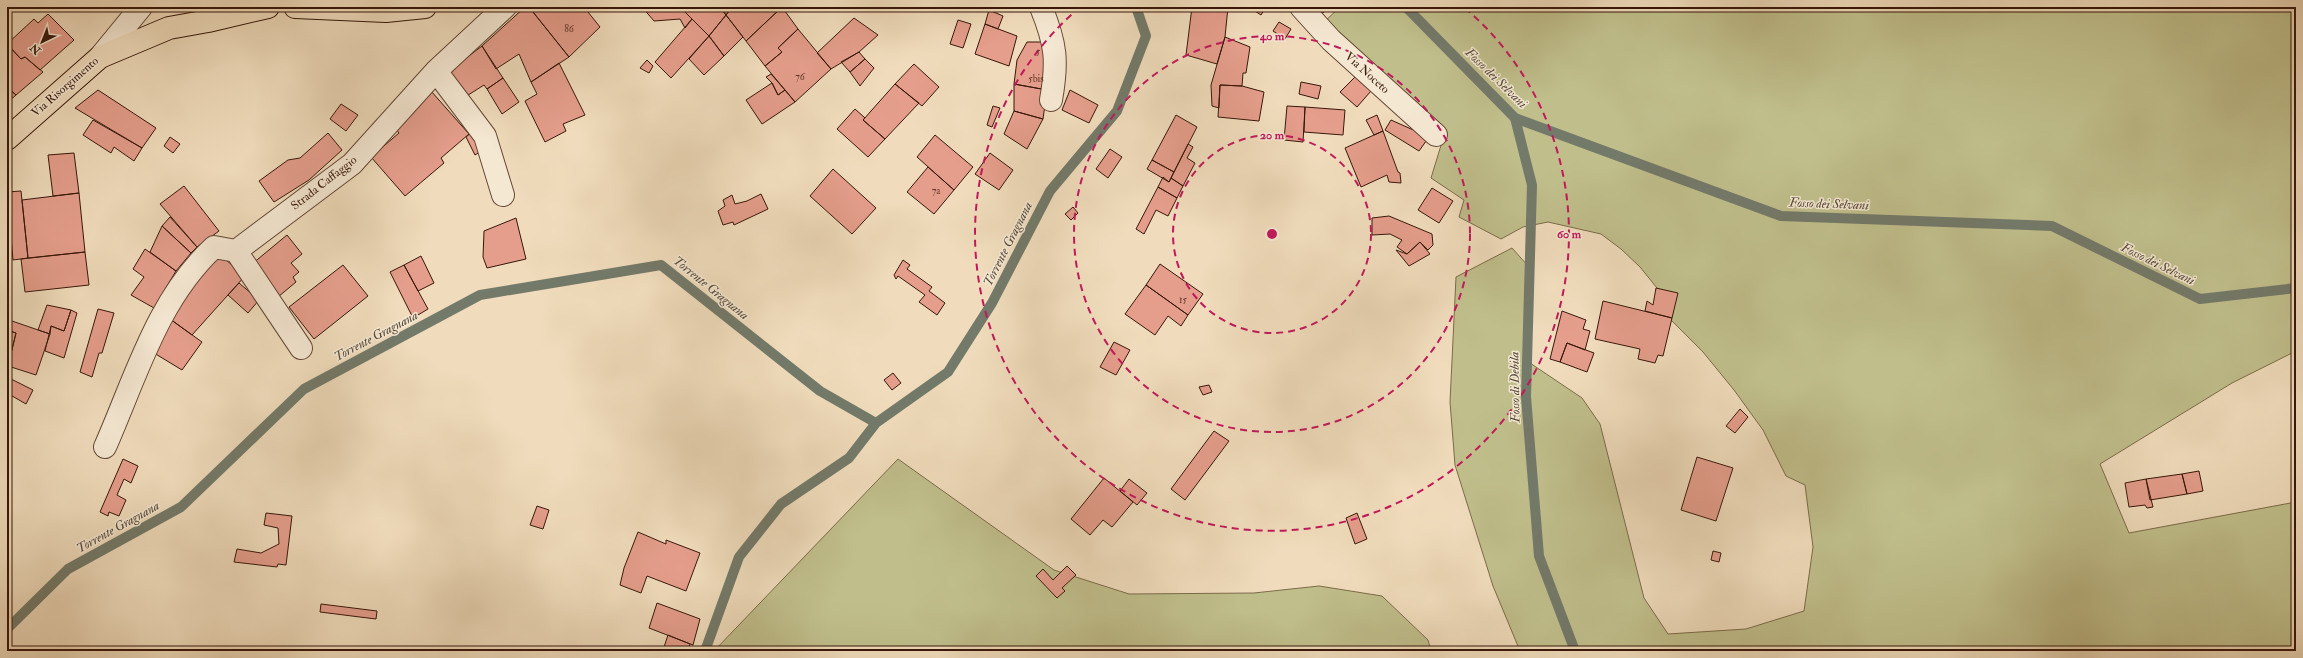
<svg xmlns="http://www.w3.org/2000/svg" width="2303" height="658" font-family="'IM FELL Double Pica',serif">
	<style>
		.green { fill: #c0bf8c; stroke: #7c6b4a }
		.lines { fill: none; stroke-linecap: round; stroke-linejoin: round }
		.stream { stroke: #737a6a; stroke-width: 10 }
		.building { fill: #e59e8c; stroke: #371709 }
		.minor-casing { stroke: #654836; stroke-width: 24 }
		.major-casing { stroke: #371709; stroke-width: 24 }
		.minor { stroke: #f5e8d3; stroke-width: 22 }
		.major { stroke: #f0dcbc; stroke-width: 22 }
		.ring { fill: none; stroke: #c2185b; stroke-width: 2; stroke-dasharray: 7 5 }
		.labels { text-anchor: middle; dominant-baseline: central; stroke-width: 3; stroke-linejoin: round; paint-order: stroke }
		.number-label { font-size: 10px; fill: #62392a }
		.street-label { font-size: 12px; fill: #371709; stroke: #f5e8d3 }
		.water-label { font-size: 13px; font-style: italic; fill: #554939; stroke: #f5e8d3 }
		.centre { fill: #c2185b; stroke: #f5e8d3; stroke-width: 2 }
		.ring-label { font-size: 12px; text-anchor: middle; font-weight: bold; fill: #c2185b; stroke: #f5e8d3; stroke-width: 3; stroke-linejoin: round; paint-order: stroke }
	</style>
	<rect width="100%" height="100%" fill="#f0dcbc"/>
	<filter id="stains"><feTurbulence type="fractalNoise" baseFrequency=".005" numOctaves="4"/><feColorMatrix values="0 0 0 0 .2 0 0 0 0 .09 0 0 0 0 .02 0 0 0 .5 -.17"/></filter>
	<radialGradient id="worn" r=".72"><stop offset=".6" stop-color="#630" stop-opacity="0"/><stop offset="1" stop-color="#630" stop-opacity=".3"/></radialGradient>
	<!-- green -->
	<path class="green" d="M1340,7h956v344l-64,32 -132,81 29,69 167,-31v149h-776l-27,-65 -38,-121 -5,-63 6,-125 56,-29 17,19 1,96 52,35 18,26 44,174 24,36 78,-5 58,-18 9,-64 -8,-62 -19,-9 -23,-46 -29,-40 -31,-38 -39,-39 -7,-25 -17,-21 -19,-18 -20,-15 -53,-12 -25,5 -22,12 -42,-22 5,-17 -33,-22 15,-49 -71,-57 -51,-50z
		M898,459l156,111 75,24 125,-1 65,-7 63,10 46,44 3,11h-717z"/>
	<g class="lines">
		<!-- stream -->
		<path class="stream" d="M1406,7l109,111 266,98 271,10 148,73 96,-11
			M1515,118l17,67 -6,212 13,159 36,95
			M7,629l61,-60 113,-62 123,-118 176,-94 181,-30 159,126 56,32 72,-51 44,-69 58,-112 67,-80 29,-75 -10,-29
			M705,651l34,-94 42,-53 68,-46 27,-35"/>
	</g>
	<!-- building -->
	<path class="building" d="M525,7h4l40,50 -38,25 -12,-28 -23,15 -14,-23z
		M529,7h55l16,20 -31,30z
		M642,7h48l-5,5 7,7 -7,9 -5,-9 -26,2z
		M690,7h30l6,8 -17,21 -24,-24z
		M720,7h12l-6,8z
		M732,7h50l-36,34 -20,-26z
		M782,7l16,22 -20,19 4,4 -17,14 -19,-25z
		M1192,7h36l-3,30 -8,27 -31,-9z
		M1249,7h17l-5,8z
		M1311,7h19l-11,9z
		M989,10l14,6 -5,13 -13,-5z
		M48,14l26,26 -34,30 -15,-13 -4,2 -14,-15 27,-25 4,4z
		M726,15l17,22 -19,19 -15,-20z
		M854,18l24,17 -19,17 -28,17 -14,-16z
		M692,19l17,17 -38,42 -16,-16z
		M958,20l13,4 -8,24 -13,-4z
		M1279,22l12,7 -6,10 -12,-8z
		M985,24l32,12 -8,30 -34,-12z
		M798,29l33,40 -36,33 -30,-36 17,-14 -4,-4z
		M709,36l15,20 -20,19 -15,-16z
		M1225,37l25,10 -4,26h-3l-1,13 -22,-1 -1,23 -7,-2 -1,-21z
		M1027,42h22l-2,48 -33,-6 3,-24z
		M7,44l14,15 4,-2 18,15 -27,23 -9,-8z
		M482,46l21,32 -16,11 -3,-4 -19,12 -16,-26z
		M859,52l6,7 -15,13 -9,-10z
		M865,59l9,9 -14,18 -10,-14z
		M647,60l6,6 -4,7 -9,-5z
		M559,63l26,52 -22,9 3,7 -21,11 -20,-41 12,-7 -6,-12z
		M914,64l25,23 -17,19 -27,-22z
		M771,74l14,16 -7,5 -6,-12 -6,-6z
		M1355,77l16,14 -14,16 -17,-15z
		M503,78l16,24 -17,12 -15,-25z
		M1301,82l20,4 -3,13 -19,-5z
		M772,83l6,12 7,-5 10,12 -33,22 -16,-24z
		M895,84l24,19 -34,36 -22,-19z
		M1014,84l33,6 -4,29 -29,-8z
		M1220,85l22,1 22,6 -5,29 -41,-4z
		M7,87l9,8 -9,8z
		M98,90l58,38 -14,20 -67,-40z
		M1070,90l28,15 -9,18 -27,-13z
		M431,91l38,43 -28,24 3,5 -39,33 -34,-39 28,-24 -4,-5z
		M341,104l17,11 -12,16 -16,-12z
		M993,106l7,2 -8,19 -5,-2z
		M1287,106l18,1 -2,35 -19,-2z
		M1305,107l40,3 -2,25 -39,-3z
		M855,109l10,9 -2,2 22,19 -17,18 -31,-28z
		M1014,111l29,8 -16,30 -23,-15z
		M1176,115l21,12 -23,45 -22,-12z
		M1377,115l6,16 -9,4 -8,-15z
		M93,120l49,28 -8,13 -20,-14 -3,6 -28,-18z
		M1391,120l38,17 -10,14 -34,-21z
		M473,131l10,19 -8,5 -9,-18z
		M1383,131l15,41 2,1 1,10 -12,-1 -2,-7 -26,12 -16,-39z
		M328,133l14,17 -33,30 -35,22 -15,-21 29,-21 12,-2z
		M935,135l38,32 -19,23 -37,-33z
		M170,137l10,7 -7,9 -9,-7z
		M1188,144l5,3 -6,11 8,5 -12,23 -12,-8z
		M1110,149l12,8 -14,21 -12,-9z
		M74,153l5,40 -26,3 -5,-41z
		M990,153l23,17 -14,20 -24,-16z
		M1152,160l22,12 -5,10 -22,-13z
		M928,167l26,23 -20,24 -27,-22z
		M833,169l43,39 -24,26 -42,-38z
		M1163,177l6,5 2,-4 12,8 -6,12 -19,-11z
		M184,186l35,45 -22,16 -37,-43z
		M1158,187l19,11 -9,18 -12,-6 -12,24 -8,-5z
		M1432,188l21,13 -14,22 -21,-13z
		M21,191l7,67 -15,2 -6,-68z
		M79,193l6,59 -57,6 -6,-58z
		M761,194l7,15 -34,16 -1,-3 -10,3 -5,-14 7,-5 -2,-6 9,-5 3,9 12,-3z
		M1073,207l5,6 -7,7 -6,-6z
		M1389,216l43,18 1,11 -5,5 -8,-8 -13,12 -10,-7 5,-7 -12,-6 -18,1v-17z
		M170,217l27,30 -6,6 -29,-27z
		M516,218l10,41 -39,9 -4,-11 1,-26z
		M162,226l29,27 -15,18 -26,-19z
		M287,235l15,19 -11,9 8,9 -6,5 3,5 -18,15 -26,-33z
		M1420,242l10,12 -21,12 -13,-16 11,4z
		M145,249l31,22 -22,37 -23,-13 13,-18 -11,-8z
		M85,252l4,33 -64,7 -4,-33z
		M219,254l26,22 -53,59 -22,-16 23,-35z
		M421,256l13,27 -16,8 -14,-26z
		M903,260l7,5 -3,4 25,18 -3,4 16,12 -8,12 -18,-13 6,-7 -27,-19 -2,3 -2,-4z
		M1160,264l43,30 -15,21 -42,-30z
		M343,265l25,31 -54,43 -25,-32z
		M404,265l24,44 -15,9 -23,-46z
		M239,283l20,17 -11,13 -20,-18z
		M1146,285l42,30 -7,11 -13,-10 -13,19 -30,-21z
		M1656,288l22,5 -6,25 -27,-7 2,-10 6,4z
		M1603,301l69,17 -9,38 -5,-1 -3,8 -17,-4 2,-10 -45,-10z
		M47,305l24,5 -7,21 -13,-5 -1,8 -12,-4z
		M98,309l16,4 -12,40h-3l-7,24 -12,-5z
		M71,310l6,3 -13,45 -19,-7 6,-25 13,5z
		M1562,311l24,9 -3,9 7,2 -5,19 -18,-7 -7,19 -10,-3z
		M170,319l32,23 -20,28 -28,-17z
		M9,320l41,14 -14,41 -28,-9 8,-33 -9,-3z
		M7,330l9,3 -8,33 -1,-1z
		M1114,342l16,8 -14,25 -16,-8z
		M1567,343l27,10 -7,19 -27,-10z
		M893,373l8,10 -9,7 -8,-10z
		M7,377l26,13 -7,14 -19,-11z
		M1209,385l3,7 -9,3 -4,-8z
		M7,393l5,3 -5,10z
		M1740,409l8,8 -13,16 -9,-7z
		M1214,431l15,10 -44,59 -14,-11z
		M1697,457l36,11 -17,53 -35,-11z
		M123,459l15,7 -7,17 -7,-4 -7,16 9,5 -7,16 -10,-4 -1,4 -8,-4z
		M2199,471l4,20 -16,3 -5,-20z
		M2182,474l5,20 -37,6 -4,-21z
		M1104,478l29,24 -21,25 -9,-7 -13,15 -19,-16z
		M1129,479l18,14 -10,12 -17,-14z
		M2146,479l7,28 -6,1 -2,-3 -16,2 -4,-24z
		M537,506l12,4 -6,19 -13,-4z
		M266,513l26,3 -6,49 -8,-1 -1,3 -43,-5 3,-13 24,4 18,-9 -1,-16 -14,-3z
		M1357,513l10,26 -12,5 -9,-26z
		M638,532l28,12v-4l34,13 -14,38 -39,-15 -6,17 -21,-8 4,-17z
		M1713,551l8,2 -2,9 -8,-2z
		M1067,566l9,9 -14,13 3,3 -8,7 -21,-22 7,-7 10,11z
		M657,603l43,16 -7,26 -44,-17z
		M321,604l56,7 -1,8 -56,-7z
		M668,635l22,9 -2,7h-12l-12,-4z"/>
	<g class="lines">
		<defs>
			<path id="minor" d="M1041,7c15,37 17,54 10,93
				M1301,7l30,33 105,95
				M100,57l41,-50
				M436,71l49,65 18,59
				M236,251l65,97
				M105,447c31,-70 52,-147 109,-200l22,4 116,-87 84,-93 69,-64"/>
			<path id="major" d="M295,7l91,4 39,-4
				M7,139l93,-82 69,-29 39,-7 60,-14"/>
		</defs>
		<!-- minor casing -->
		<use href="#minor" class="minor-casing"/>
		<!-- major casing -->
		<use href="#major" class="major-casing"/>
		<!-- minor -->
		<use href="#minor" class="minor"/>
		<!-- major -->
		<use href="#major" class="major"/>
	</g>
	<!-- distance rings -->
	<g class="ring">
		<circle cx="1272" cy="234" r="99"/>
		<circle cx="1272" cy="234" r="198"/>
		<path d="M1465 8A297 297 0 1 1 1079 8"/>
	</g>
	<g class="labels">
		<!-- number labels -->
		<g class="number-label">
			<text x="569" y="29">86</text>
			<text x="1038" y="52">5</text>
			<text x="800" y="77">76</text>
			<text x="1036" y="79">5bis</text>
			<text x="936" y="191">7a</text>
			<text x="1183" y="300">15</text>
		</g>
		<!-- street labels -->
		<g class="street-label">
			<text transform="translate(1367 73) rotate(42)">Via Noceto</text>
			<text transform="translate(65 87) rotate(-41)">Via Risorgimento</text>
			<text transform="translate(324 183) rotate(-38)">Strada Caffaggio</text>
		</g>
		<!-- water labels -->
		<g class="water-label">
			<text transform="translate(1496 78) rotate(44)">Fosso dei Selvani</text>
			<text transform="translate(1829 204) rotate(2)">Fosso dei Selvani</text>
			<text transform="translate(1008 244) rotate(-63)">Torrente Gragnana</text>
			<text transform="translate(2158 264) rotate(26)">Fosso dei Selvani</text>
			<text transform="translate(711 288) rotate(39)">Torrente Gragnana</text>
			<text transform="translate(376 336) rotate(-28)">Torrente Gragnana</text>
			<text transform="translate(1515 387) rotate(-91)">Fosso di Debila</text>
			<text transform="translate(118 527) rotate(-29)">Torrente Gragnana</text>
		</g>
	</g>
	<circle cx="1272" cy="234" r="6" class="centre"/>
	<g class="ring-label">
		<text x="1272" y="40">40 m</text>
		<text x="1272" y="139">20 m</text>
		<text x="1569" y="238">60 m</text>
	</g>
	<!-- margin -->
	<rect width="2303" height="658" fill="none" stroke="#f0dcbc" stroke-width="24"/>
	<rect x="8" y="8" width="2287" height="642" fill="none" stroke="#371709" stroke-width="2"/>
	<rect x="12" y="12" width="2279" height="634" fill="none" stroke="#371709"/>
	<!-- north arrow -->
	<g transform="translate(42 42) rotate(223)" stroke="#f5e8d3" stroke-width="3" paint-order="stroke">
	<path d="M0-3L7 15L0 10L-7 15Z" fill="#371709"/>
	<text y="-6" font-size="11" font-weight="bold" text-anchor="middle" fill="#371709">N</text>
	</g>
	<rect width="100%" height="100%" filter="url(#stains)"/>
	<rect width="100%" height="100%" fill="url(#worn)"/>
</svg>
